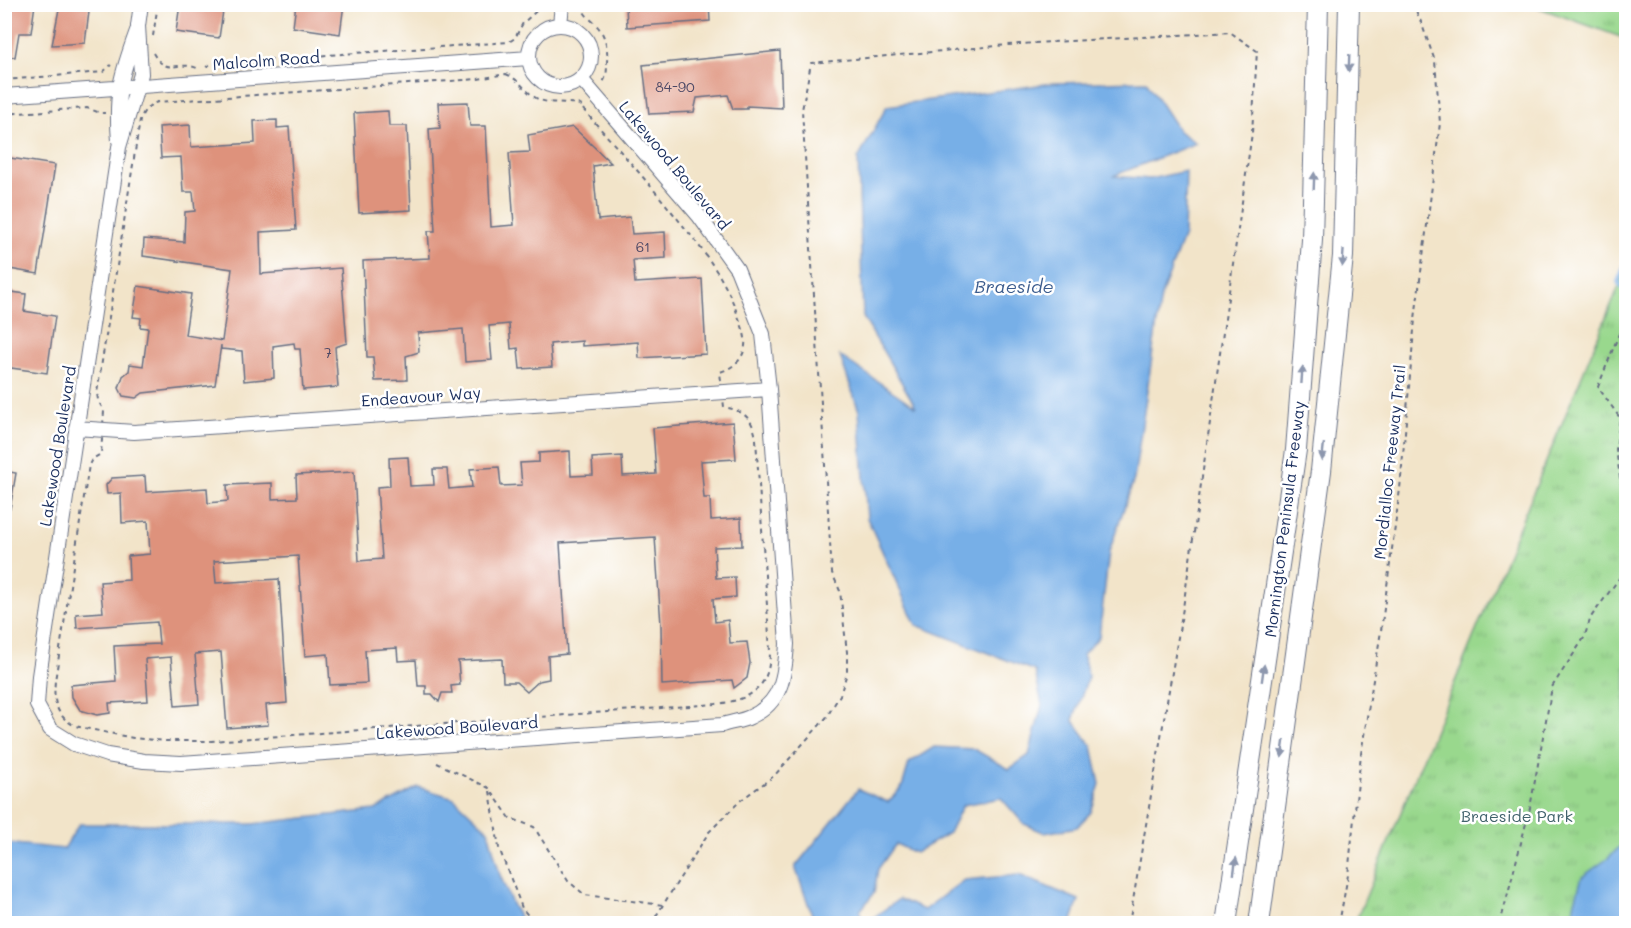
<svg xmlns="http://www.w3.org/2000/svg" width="1631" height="928" font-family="Mali,sans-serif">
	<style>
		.park { fill: url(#park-tufts); stroke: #5a8476; stroke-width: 1.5 }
		.water { fill: #77afe7; stroke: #496fa2; stroke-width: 1.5 }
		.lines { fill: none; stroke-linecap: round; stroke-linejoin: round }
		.stream { stroke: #77afe7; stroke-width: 4 }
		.building { fill: #de927b }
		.minor-casing { stroke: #666e83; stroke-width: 16 }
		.highway-casing { stroke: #666e83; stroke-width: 22 }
		.path { stroke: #666e83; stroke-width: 2; stroke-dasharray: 4.5 4.5; stroke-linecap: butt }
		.minor { stroke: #fff; stroke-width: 14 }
		.highway { stroke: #fff; stroke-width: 20 }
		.oneway { fill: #8d97ae }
		.labels { text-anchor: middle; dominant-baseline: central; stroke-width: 5; stroke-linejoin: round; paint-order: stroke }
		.number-label { font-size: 14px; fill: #4c4865 }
		.street-label { font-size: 16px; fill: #1b2f5e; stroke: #fff }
		.park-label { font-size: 16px; fill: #41626c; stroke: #fff }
		.water-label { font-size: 18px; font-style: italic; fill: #3b5c8e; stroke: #fff }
	</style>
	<defs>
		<pattern id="park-tufts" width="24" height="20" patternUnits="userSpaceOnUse" patternTransform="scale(1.5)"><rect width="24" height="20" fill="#99d88d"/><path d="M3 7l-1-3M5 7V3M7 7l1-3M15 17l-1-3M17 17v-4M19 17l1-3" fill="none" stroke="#83ba7c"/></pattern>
	</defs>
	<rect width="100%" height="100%" fill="#fff"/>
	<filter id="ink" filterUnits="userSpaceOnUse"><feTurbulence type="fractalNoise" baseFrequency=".0167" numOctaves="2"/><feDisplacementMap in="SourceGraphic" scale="12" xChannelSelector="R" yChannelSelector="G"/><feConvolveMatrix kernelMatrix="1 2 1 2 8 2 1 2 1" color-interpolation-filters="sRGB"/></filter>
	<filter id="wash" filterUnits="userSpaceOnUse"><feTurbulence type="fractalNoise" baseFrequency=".008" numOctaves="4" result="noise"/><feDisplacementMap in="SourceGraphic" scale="24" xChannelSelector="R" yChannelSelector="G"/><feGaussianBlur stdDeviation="1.35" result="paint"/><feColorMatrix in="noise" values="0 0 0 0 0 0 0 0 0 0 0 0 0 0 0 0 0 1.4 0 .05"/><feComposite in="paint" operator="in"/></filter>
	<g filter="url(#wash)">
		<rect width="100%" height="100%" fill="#f2e4c9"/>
		<!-- park -->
		<path class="park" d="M1531,5h95v34z
			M1626,269v654h-271z"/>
		<!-- water -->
		<path class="water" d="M1146,81l33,50 17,12 -83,33 37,3 36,-8 -2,64 -23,61 -27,183 -25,73 -10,85 -16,17 5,23 -15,43 19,26 8,38 -9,28 -14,15 -32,6 -21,-9 -23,-26 -38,7 -14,28 -34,20 -19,-9 -18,25 -4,24 -14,18 2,12h-47l-20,-56 63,-78 30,13 14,-15 7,-24 25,-16 40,2 35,20 20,-14 13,-50 -7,-34 -119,-46 -49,-107 -8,-107 -19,-55 76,51 -53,-90 -5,-158 29,-53 166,-23z
			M418,787l36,11 34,32 12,45 13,31 10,17h-518v-80l59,6 15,-25h173l123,-14z
			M1626,841v82h-52v-18l8,-28 25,-18z
			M1019,875l60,25 -8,23h-205l33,-24 25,11 40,-30z"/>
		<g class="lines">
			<!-- stream -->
			<path class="stream" d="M1625,291l-7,-9 8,-20"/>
		</g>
		<g id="blocks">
			<!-- building -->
			<path class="building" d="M4,4h31l-4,29h-12l-4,24 -11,-1z
				M60,4h30l-5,39 -33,2z
				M180,4h44l-5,34 -43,-6z
				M296,4h48l-4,30 -47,-7z
				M626,4h83l1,17 -83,6z
				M780,51l2,57 -35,-2v3h-14l-5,-14 -31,3 -3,14 -45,2 -6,-49z
				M468,102l2,24h16l5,101 23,-2 -5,-72 21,-1 -2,-17 45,-8 38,36 -18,3 5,54 32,-3 2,17 33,-2 1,26 -33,2 2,23 67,-4 4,75 -67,4 -1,-16 -56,4v-5l-32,3 2,23 -32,2 -2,-21 -7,1 -2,-25 -20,2 3,34 -27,2 -2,-33 -45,4 1,19 -13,4 1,24 -32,1 -2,-24h-6l-4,-96 67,-3 -2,-27h7l-6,-102 11,-1 -2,-25z
				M388,111l1,15h18l4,84 -52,3 -5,-100z
				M277,120v8l12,-1 7,103 -36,2 1,42 80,-6 6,75 -12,4 3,40 -35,3 -3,-41h-5l-1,-6 -21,3 1,32 -30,3 -2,-30 -21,-2v-4l-6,40 -72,8 -7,5 -13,-2 -4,-8 4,-12 6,-5 1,-7 13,2 5,-38 -8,-1 1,-9 -8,-1 5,-31 53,8 -6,41 37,6 10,-72 -89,-13 1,-17 40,3 1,-30 10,-1 -2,-19h-10l-2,-35 -20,1 -2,-31 31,-2 1,22 64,-4 -1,-22z
				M4,157l51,8 -17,109 -34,-6z
				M4,291l22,3 -2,17 31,5 -8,57 -43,-6z
				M733,422l3,37 -35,2 3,37h6l1,22 30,-2 1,28 -28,1 2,31 19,-1 1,20 -23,2 2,23 13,-2 2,23 17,-1 3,21 -3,15 -13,10 -2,-8 -70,5 -1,-60 -6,-88 -95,6 7,111 -19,2 1,23 -10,2 -12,11 -11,-10h-13l-1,-23 -44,2 2,24 -9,1 1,7h-10l-3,9 -7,-8h-6v-8h-8l-2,-26 -18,1 -1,-13 -32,2 2,33 -37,2 -2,-31 -23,2 -7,-100 -84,5 2,22 63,-4 8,124 -21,2 2,20 -41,3 -6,-76 -26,2 4,50 -24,2 -4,-49 -26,2 3,42 -39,2 1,10 -13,2 -17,-5 -8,-13 -1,-12 45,-4 -2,-35 45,-2 -2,-22 -80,6 -1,-14 27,-2 -3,-30 29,-2 -1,-24 22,-2 -2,-33 -26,2 -1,-30 -14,1 -1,-9 6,-7 33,-2 1,16 61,-4 1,15 20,-2 -1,-16 45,-2v16l25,-1 -1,-23 58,-3 5,89 23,-2 -5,-72 13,-1 -1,-28 19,-1 2,29 24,-1 -1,-16h14l2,20 23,-2 -2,-18 29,-2 2,19 21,-1 -2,-22 19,-1v-9l31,-2 1,25 22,-1 -1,-17 30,-2 1,20 33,-2 -3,-46z
				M4,471l12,2 -6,36h-6z"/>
		</g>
	</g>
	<g filter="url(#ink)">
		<use href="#blocks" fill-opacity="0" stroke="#666e83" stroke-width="1.5"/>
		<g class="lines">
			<defs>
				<path id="minor" d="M141,4l-3,22 3,48 -22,73 -80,529 -2,29 13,24 24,15 33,11 37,6 37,2 541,-38c9,-3 20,-4 28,-8 32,-14 35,-42 37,-73l-18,-255 -6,-55 -26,-65 -38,-53 -118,-137
					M529 56a31 31 0 1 1 62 0a31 31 0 1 1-62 0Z
					M560,25l2,-21
					M4,96l525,-38
					M119,141c-4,-48 2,-66 18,-110
					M76,428l58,4 635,-43"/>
				<path id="highway" d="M1226,924l70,-474 16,-210 6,-236
					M1259,924l62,-453 22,-215 6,-252"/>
			</defs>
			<!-- minor casing -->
			<use href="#minor" class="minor-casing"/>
			<!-- highway casing -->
			<use href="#highway" class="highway-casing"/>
			<!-- path -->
			<path class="path" d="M582,4c0,11 10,15 16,23 8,10 10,22 9,35 0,8 0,17 -6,22
				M153,36l5,-32
				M153,53c14,24 25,7 44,15
				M206,67l5,-3 19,-2 279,-20 6,-4 8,-15 21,-19
				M506,74c15,6 20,20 34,26 14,5 30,0 42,6l-1,1c31,35 62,69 91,105 26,32 53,64 66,104 3,7 6,15 7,22 2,18 -9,29 -25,34l4,35c20,4 29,11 32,32l14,212c0,37 -19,49 -54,53l-505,37h-45l-33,-3 -58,-12c-19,-10 -22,-24 -20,-45l34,-216 3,-6 9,-5 3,-43 -6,-11 -1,-7 43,-273c4,-10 8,-15 18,-18l320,-23z
				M4,80l99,-8 8,-7
				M4,114l83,-6 13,5h5
				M1626,316l-28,71 22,31 -4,31 10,71
				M437,763l52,25 21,30 24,9 34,54 17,14 78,10
				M490,791l9,57 23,60 13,16
				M651,924l58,-92 32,-32 33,-24 52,-58 14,-23 7,-22v-21l-7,-61 -8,-18 -30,-463 9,-47 208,-19 211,-12 27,19 -5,82 -69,475 -54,316
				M1339,924l9,-49 13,-121 20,-123 19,-142 15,-170 25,-196 -5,-62 -14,-39 -8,-18
				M1500,924l30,-116 22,-121 32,-49 7,-21 35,-48"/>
			<!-- minor -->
			<use href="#minor" class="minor"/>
			<!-- highway -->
			<use href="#highway" class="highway"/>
		</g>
		<!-- one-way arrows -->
		<defs><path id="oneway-solid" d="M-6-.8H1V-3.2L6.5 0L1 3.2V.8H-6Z" transform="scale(1.5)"/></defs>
		<g class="oneway">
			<use href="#oneway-solid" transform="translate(1349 63) rotate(92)"/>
			<use href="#oneway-solid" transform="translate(1314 181) rotate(-88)"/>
			<use href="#oneway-solid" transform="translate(1343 258) rotate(94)"/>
			<use href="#oneway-solid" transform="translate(1302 375) rotate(-86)"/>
			<use href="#oneway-solid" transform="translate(1323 452) rotate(96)"/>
			<use href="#oneway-solid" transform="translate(1263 673) rotate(-82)"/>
			<use href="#oneway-solid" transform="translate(1283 749) rotate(98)"/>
			<use href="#oneway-solid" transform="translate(1235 866) rotate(-82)"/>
		</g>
	</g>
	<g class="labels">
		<!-- number labels -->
		<g class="number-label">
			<text x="675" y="86">84-90</text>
			<text x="643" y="246">61</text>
			<text x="328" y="352">7</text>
		</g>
		<!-- street labels -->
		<g class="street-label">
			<text transform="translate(266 60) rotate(-4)">Malcolm Road</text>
			<text transform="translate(675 165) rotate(50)">Lakewood Boulevard</text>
			<text transform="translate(421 396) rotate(-4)">Endeavour Way</text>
			<text transform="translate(57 446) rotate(-81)">Lakewood Boulevard</text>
			<text transform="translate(1389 462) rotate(-84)">Mordialloc Freeway Trail</text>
			<text transform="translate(1284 519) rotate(-83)">Mornington Peninsula Freeway</text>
			<text transform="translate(457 727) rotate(-4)">Lakewood Boulevard</text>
		</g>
		<!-- park labels -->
		<g class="park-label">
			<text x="1517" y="815">Braeside Park</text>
		</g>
		<!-- water labels -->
		<g class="water-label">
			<text x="1014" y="286">Braeside</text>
		</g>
	</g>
	<!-- margin -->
	<rect width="1631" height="928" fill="none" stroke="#fff" stroke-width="24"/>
</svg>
